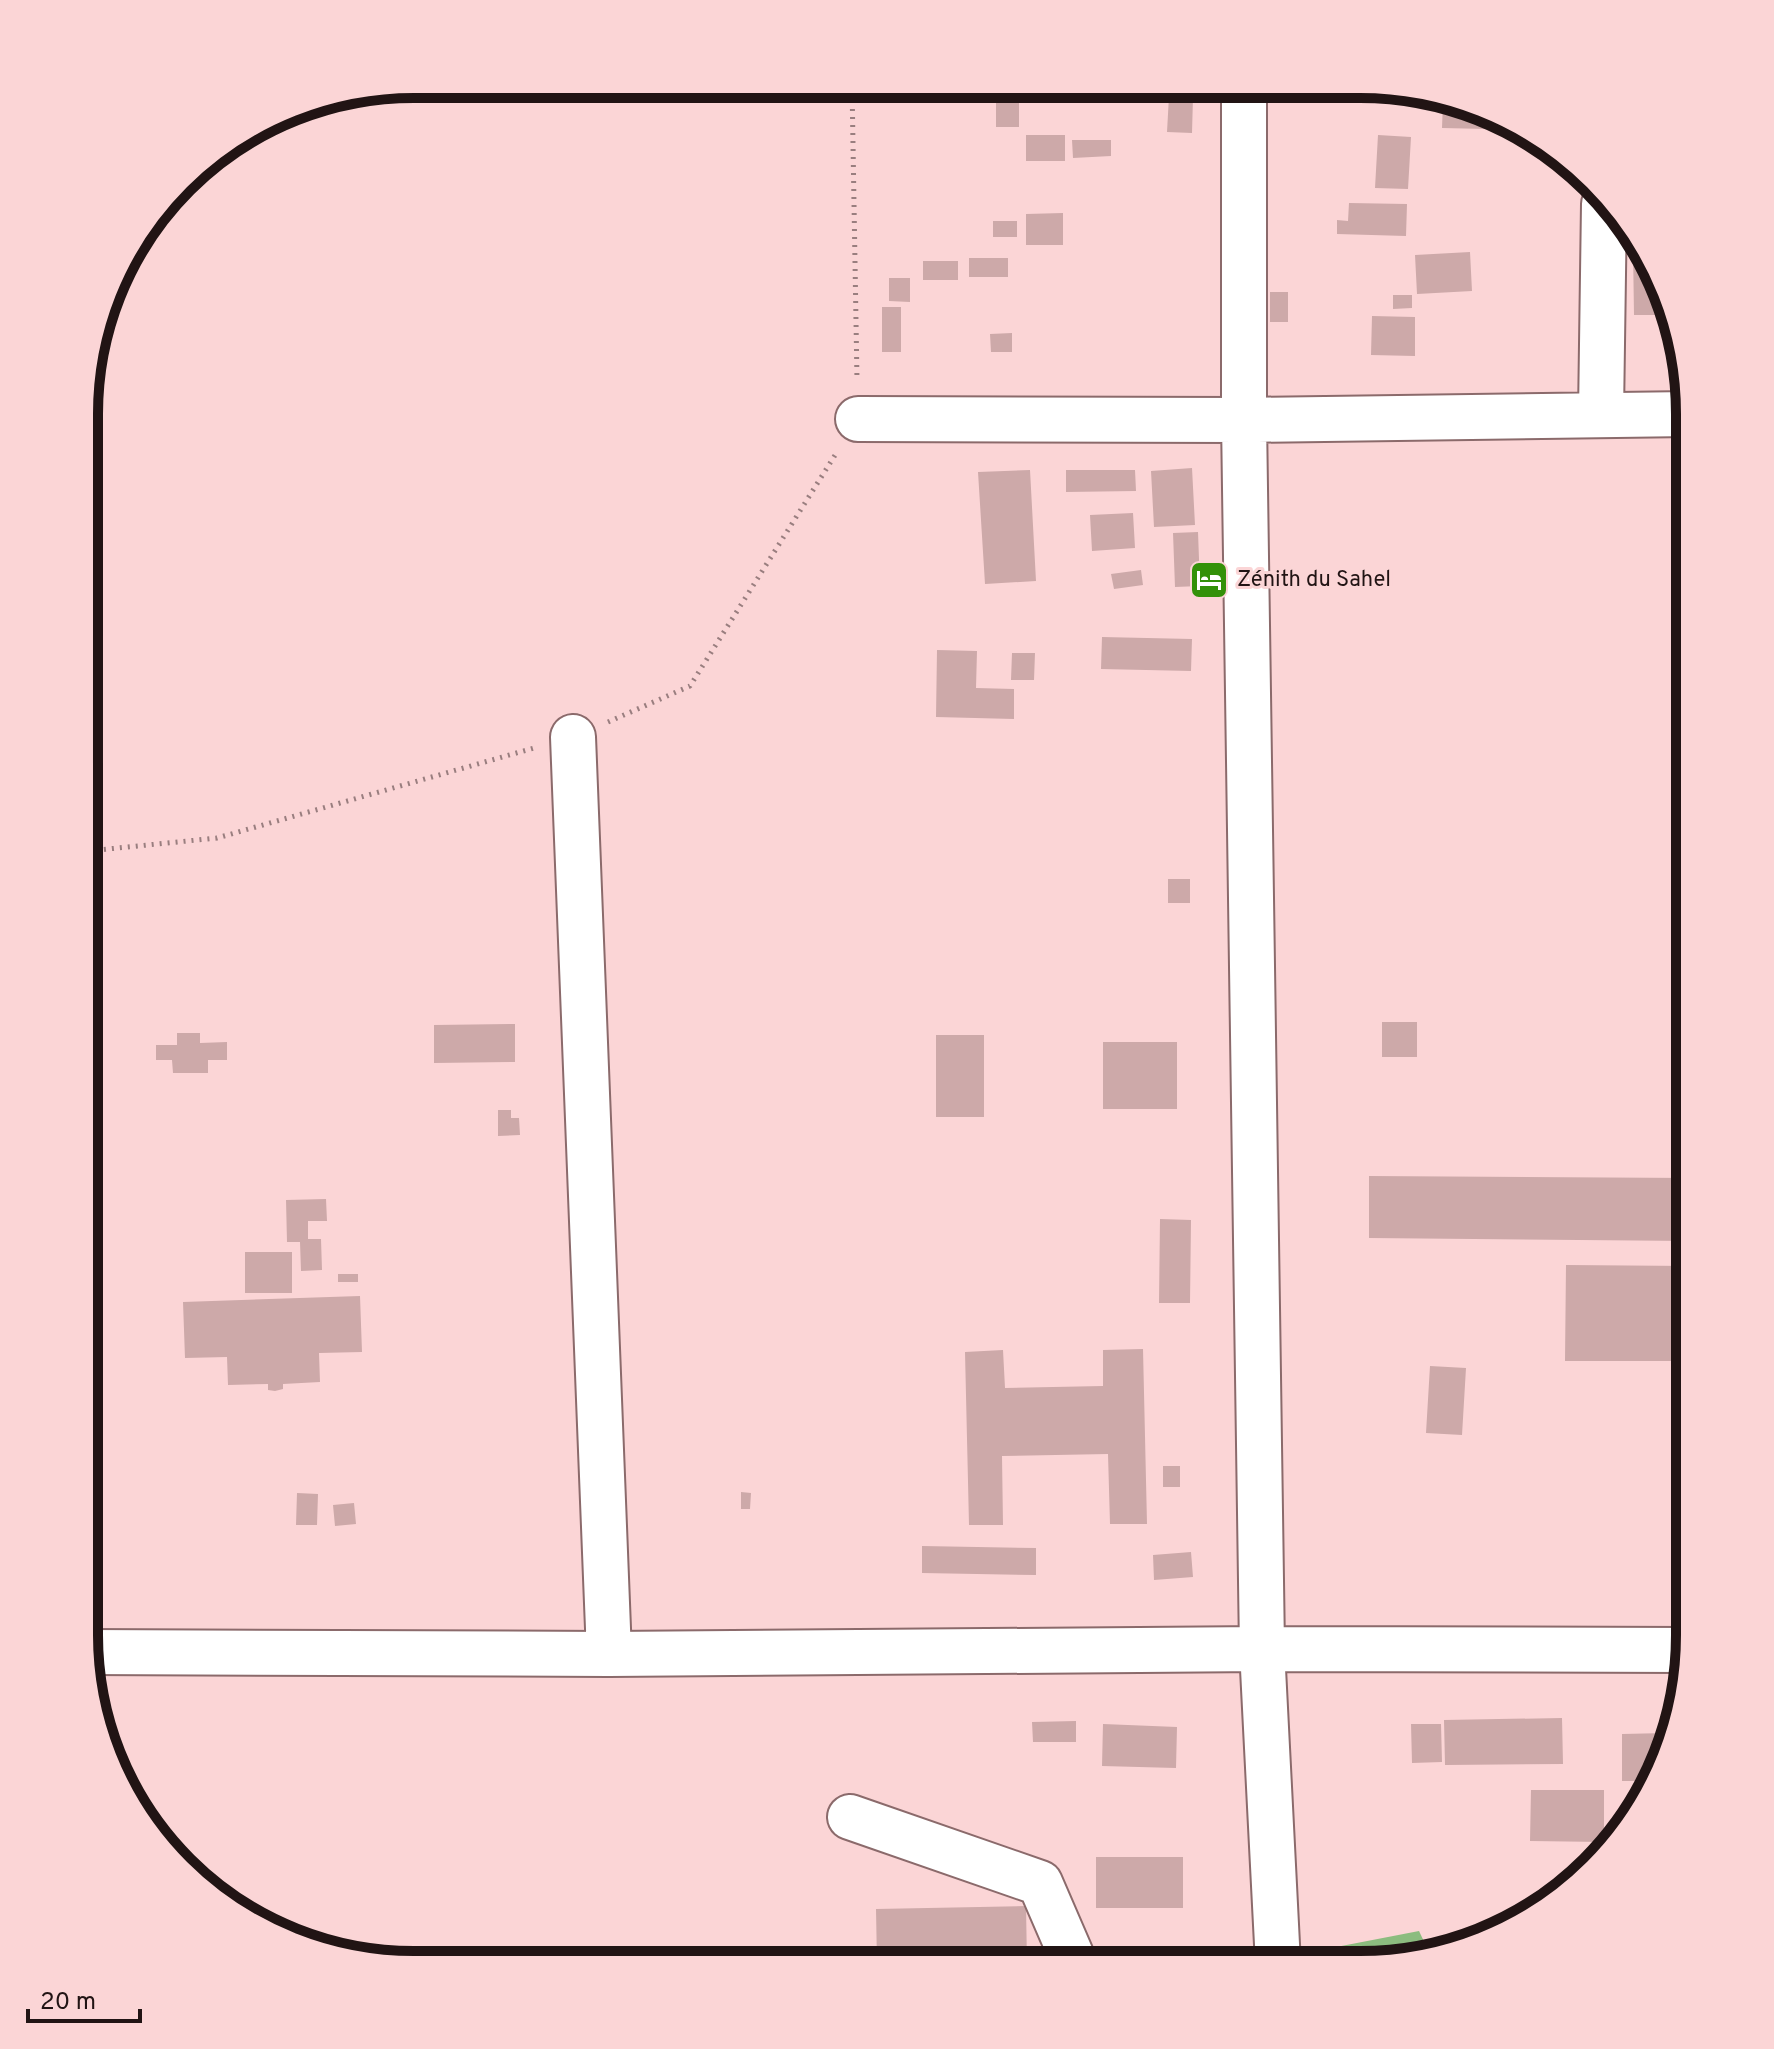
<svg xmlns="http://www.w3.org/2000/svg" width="1774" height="2049" font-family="Overpass,sans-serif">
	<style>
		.water { fill: #8cbc7f }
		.building { fill: #cda9a9 }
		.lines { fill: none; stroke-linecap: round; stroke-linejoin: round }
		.minor-casing { stroke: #8b6a6b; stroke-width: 48 }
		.path { stroke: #997e7f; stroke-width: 5; stroke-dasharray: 2 6; stroke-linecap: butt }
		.minor { stroke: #fff; stroke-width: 44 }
		.labels { text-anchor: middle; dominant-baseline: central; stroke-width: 6; stroke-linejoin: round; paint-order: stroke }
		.poi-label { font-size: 22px; fill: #211414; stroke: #fbd5d6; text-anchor: start }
		.rim { fill: none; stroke: #211414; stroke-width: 10 }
	</style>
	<rect width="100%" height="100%" fill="#fbd5d6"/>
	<!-- water -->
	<path class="water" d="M1419,1931l9,19 -47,14h-49l-1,-16z"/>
	<!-- building -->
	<path class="building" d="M996,86h23v41h-23z
		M1169,96l24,1 -1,36 -25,-1z
		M1443,101l44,17v11l-45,-1z
		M1026,135h39v26h-39z
		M1378,135l33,2 -3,52 -33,-1z
		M1072,140h39v16l-38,2z
		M1349,203l58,1 -1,32 -69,-2v-14l11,1z
		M1063,213v32h-37v-31z
		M993,221h24v16h-24z
		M1633,249h13l27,66h-39z
		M1470,252l2,39 -55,3 -2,-39z
		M969,258h39v19h-39z
		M923,261h35v19h-35z
		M889,278h21v24l-21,-1z
		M1270,292h18v30h-18z
		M1393,295h19v13l-19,1z
		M882,307h19v45h-19z
		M1372,316l43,1v39l-44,-1z
		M1012,333v19h-21l-1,-18z
		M1192,468l3,57 -41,2 -3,-56z
		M1030,470l6,111 -51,3 -7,-112z
		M1066,470h69l1,21 -70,1z
		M1133,513l2,35 -43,3 -2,-36z
		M1198,532l2,54 -25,1 -2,-54z
		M1141,570l2,15 -29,4 -3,-15z
		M1102,637l90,2 -1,32 -90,-2z
		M937,650l40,1 -1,37 38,1v30l-78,-2z
		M1012,653h23l-1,27h-23z
		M1168,879h22v24h-22z
		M1382,1022h35v35h-35z
		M515,1024v38l-81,1v-38z
		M177,1033h23v10l27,-1v18h-19v13h-35l-1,-13h-16v-15h21z
		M936,1035h48v82h-48z
		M1103,1042h74v67h-74z
		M498,1110h13v8h8l1,17 -22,1z
		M1369,1176l321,2v63l-321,-3z
		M326,1199l1,22h-19v18h13l1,31 -21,1 -1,-29h-13l-1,-42z
		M1160,1219l31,1 -1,83h-31z
		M245,1252h47v41h-47z
		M1566,1265l123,1v95h-124z
		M338,1274h20v8h-20z
		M360,1296l2,56 -43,1 1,29 -37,2v5l-8,2 -7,-1v-6l-40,1 -1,-28 -42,1 -2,-56z
		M1143,1349l4,175h-37l-2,-70 -106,2 1,69h-34l-4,-173 38,-2 2,38 98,-2v-36z
		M1430,1366l36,2 -4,67 -36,-2z
		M1163,1466h17v21h-17z
		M741,1492l10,1 -1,16h-9z
		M297,1493l21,1 -1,31h-21z
		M354,1503l2,21 -21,2 -2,-21z
		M922,1546l114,2v27l-114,-2z
		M1191,1552l2,25 -39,3 -1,-25z
		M1673,1667h13l-7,26h-6z
		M1562,1718l1,46 -118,1 -1,-45z
		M1076,1721v21h-43l-1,-20z
		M1103,1724l74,3 -1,41 -74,-2z
		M1411,1724h30l1,38 -30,1z
		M1666,1733l-14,48h-30v-47z
		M1531,1790h73v52l-74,-1z
		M1096,1857h87v51h-87z
		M1026,1906l1,58h-150l-1,-55z"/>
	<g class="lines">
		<defs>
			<path id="minor" d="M1244,86v334l18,1229 16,315
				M1601,414l3,-210
				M858,419l386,1 446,-6
				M573,737l36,917
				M86,1652l523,2 653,-5 427,1
				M850,1817l190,66 35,81"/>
		</defs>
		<!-- minor casing -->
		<use href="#minor" class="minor-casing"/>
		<!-- path -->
		<path class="path" d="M852,85l5,295
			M608,722l82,-36 147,-234
			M88,851l129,-13 317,-90"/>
		<!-- minor -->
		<use href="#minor" class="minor"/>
	</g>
	<!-- icons -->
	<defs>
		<symbol id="hotel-square" viewBox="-11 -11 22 22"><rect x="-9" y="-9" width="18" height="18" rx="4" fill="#339109" stroke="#fbd5d6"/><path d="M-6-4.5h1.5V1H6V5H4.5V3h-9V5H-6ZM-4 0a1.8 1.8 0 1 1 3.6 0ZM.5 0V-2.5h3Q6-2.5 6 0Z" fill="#fff"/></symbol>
	</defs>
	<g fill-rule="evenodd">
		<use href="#hotel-square" x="1187" y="558" width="44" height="44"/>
	</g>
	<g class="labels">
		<!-- poi labels -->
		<g class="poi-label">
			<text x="1237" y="580">Zénith du Sahel</text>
		</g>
	</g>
	<!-- crop -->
	<path d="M0 0H1774V2049H0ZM414 98H1360A316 316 0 0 1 1676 414V1635A316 316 0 0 1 1360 1951H414A316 316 0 0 1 98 1635V414A316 316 0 0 1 414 98Z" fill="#fbd5d6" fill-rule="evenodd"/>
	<path class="rim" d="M414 98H1360A316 316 0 0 1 1676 414V1635A316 316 0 0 1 1360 1951H414A316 316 0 0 1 98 1635V414A316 316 0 0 1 414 98Z"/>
	<!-- scale -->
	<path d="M28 2009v12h112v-12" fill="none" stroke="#211414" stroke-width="4"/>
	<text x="40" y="2009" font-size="24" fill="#211414" stroke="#fbd5d6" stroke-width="6" paint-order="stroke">20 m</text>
</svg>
